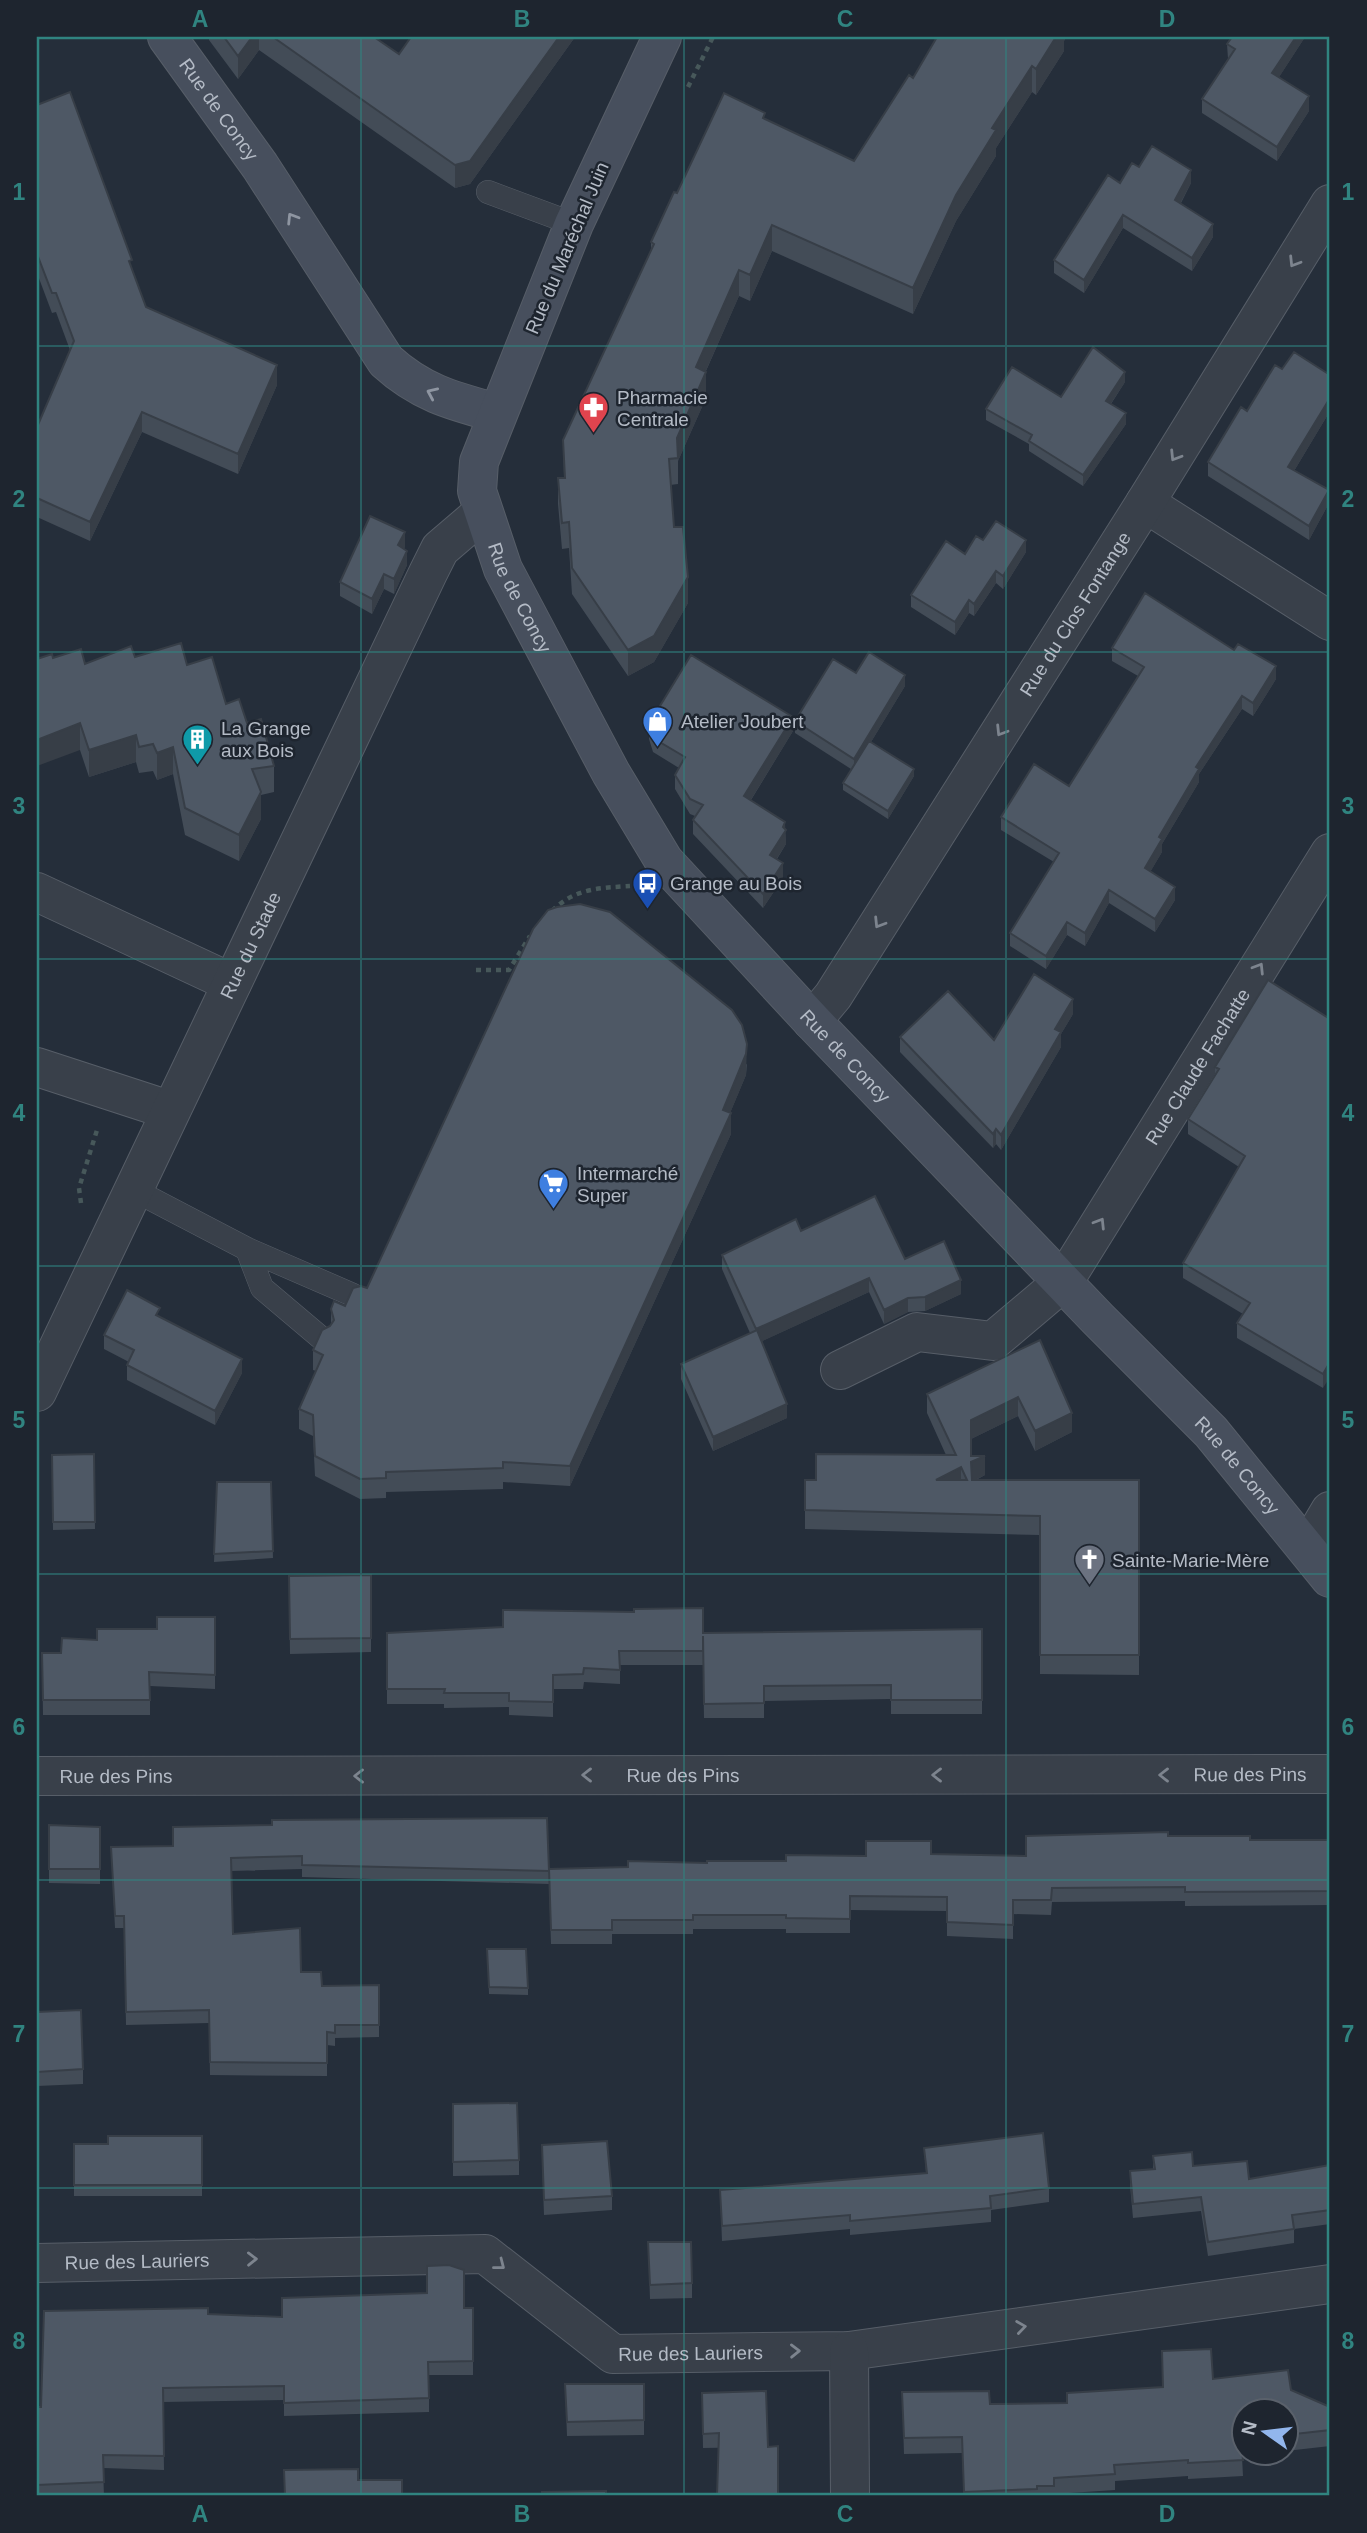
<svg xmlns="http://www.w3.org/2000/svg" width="1367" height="2533" font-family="Helvetica,sans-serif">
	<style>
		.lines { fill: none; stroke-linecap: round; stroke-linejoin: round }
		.lane-casing { stroke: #575e68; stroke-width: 24 }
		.street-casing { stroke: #575e68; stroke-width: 40 }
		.secondary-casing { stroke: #575e68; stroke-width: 40 }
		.path { stroke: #47585a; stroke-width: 4.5; stroke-dasharray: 5 5; stroke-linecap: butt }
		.lane { stroke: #39404a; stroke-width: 23 }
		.street { stroke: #39404a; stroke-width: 38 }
		.secondary { stroke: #474f5d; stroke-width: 38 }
		.wall { fill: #434c57 }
		.shaded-wall { fill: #373e47 }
		.building { fill: #4e5865; stroke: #373e47; stroke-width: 2; fill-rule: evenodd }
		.oneway { stroke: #8e95a1 }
		.oneway2 { stroke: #7d848e }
		.grid { fill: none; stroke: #308480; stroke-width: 2; stroke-opacity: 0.55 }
		.labels { text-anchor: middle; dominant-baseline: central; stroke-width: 5; stroke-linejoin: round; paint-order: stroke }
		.street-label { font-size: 19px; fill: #b4bbc6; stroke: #1e252f }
		.poi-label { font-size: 19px; fill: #b4bbc6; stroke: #1e252f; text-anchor: start }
		.neatline { fill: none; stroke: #308480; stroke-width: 2.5 }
		.grid-label { font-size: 23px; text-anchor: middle; font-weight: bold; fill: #308480 }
	</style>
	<rect width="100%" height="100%" fill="#252e3a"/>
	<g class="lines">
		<defs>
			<path id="lane" d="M488,192l86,32
				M134,1190l113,59 106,46
				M247,1249l15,39 58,49"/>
			<g id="street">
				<path d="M1145,503l185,118"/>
				<path d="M37,892l195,91"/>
				<path id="s1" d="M812,1021l21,-25 312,-493 185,-299"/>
				<path d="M37,1067l132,43"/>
				<path id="s2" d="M840,1370l77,-38 76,9 71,-60 266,-428"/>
				<path id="s3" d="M37,1392l391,-819 12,-24 42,-36"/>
				<path d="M1308,1548l22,-37"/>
				<path id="s4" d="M37,1776l1293,-2"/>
				<path id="s5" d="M37,2263l448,-9 128,100 236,-3 481,-67"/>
				<path d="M849,2351l1,145"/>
			</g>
			<g id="secondary">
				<path id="s6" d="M167,37l93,129 126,195c35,32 67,40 111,52"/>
				<path id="s7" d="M662,37l-88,187 -95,238 -2,29 26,78 108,204 53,88 148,160 286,298 113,113 119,146"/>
			</g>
		</defs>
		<!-- lane casing -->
		<use href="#lane" class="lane-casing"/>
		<!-- street casing -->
		<use href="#street" class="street-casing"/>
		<!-- secondary casing -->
		<use href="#secondary" class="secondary-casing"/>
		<!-- path -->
		<path class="path" d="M688,87l25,-50
			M552,911c23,-23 47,-23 78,-25
			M476,970h33l21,-34
			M81,1203l-2,-15 18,-58"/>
		<!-- lane -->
		<use href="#lane" class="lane"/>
		<!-- street -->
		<use href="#street" class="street"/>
		<!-- secondary -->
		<use href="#secondary" class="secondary"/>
	</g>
	<!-- wall -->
	<path class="wall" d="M209,37h165l25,17 12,-17h164l-105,147 -15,4 -196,-138 -21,29 -29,-39z
		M937,37h129l-2,4v10l-28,44 -4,-3 -36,56v8l-40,65 -43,93 -141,-63 -22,50 -11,-5 -33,75v27l-28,63v23l-8,1 4,42 14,76 -34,59 -26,14 -56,-82 -3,-46 -7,1 -4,-45v-26h6l-1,-38 88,-189v-9l26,-49 88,-74 89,42 59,-83z
		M1232,37h73l-26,40 30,34 -32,50 -75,-48v-14l26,-40 -1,-15z
		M37,105l95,165 14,37 131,78 -39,89 -96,-42 -52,109 -53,-24v-90l33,-77 -14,-38 -4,1 -15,-40z
		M1139,167l52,16 -10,20 32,34 -21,34 -69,-43 -39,65 -30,-20v-13l66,-77z
		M1125,382l-14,22 15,20 -43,62 -54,-35v-7l-43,-24v-11l75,-12z
		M1330,411l-36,60 35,32 -20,37 -101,-64v-14z
		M983,540l43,12 -23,37 -7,-6 -22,33 -5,-3 -14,22 -44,-28v-12z
		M405,547l-1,2 3,16 -13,29 -10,-5 -12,25 -32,-18v-14z
		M1112,648l164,31 -23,37 -11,-7 -43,65v8l-37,62v8l-12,20 25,28 -20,32 -46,-29 -24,43 -18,-11 -21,34 -36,-23v-13l44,-71 -53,-32v-13l68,-31 69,-110 -26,-15z
		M135,657l52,8 60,58 27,43v26l-13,3v24l-22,42 -54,-26 -12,-61 -16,6 -4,-9 -14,2 -3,-11 -47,15 -9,-27 -27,-92 32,6z
		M856,673l49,13 -34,56 43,34 -26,43 -45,-29v-7l8,-14 -56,-36v-12z
		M649,724l144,7 -42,69 34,29 1,15 -9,15 6,19 -20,30 -70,-74v-14l2,-4 -5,-2 -15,-25v-14l4,-7 -26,-16 -4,-13z
		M1073,1014l-12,20v13l-60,103 -5,-6 -3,4 -93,-96v-15l94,3z
		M1330,1019l-7,369 -86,-50v-15l6,-9 -60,-36v-15l56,-96 -51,-33v-15l27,-44v-8z
		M747,1064l-1,11 -16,38 1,21 -161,352 -67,-4v7l-117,3v6l-26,1 -45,-23 -2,-40 -14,-7v-20l17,-38 -3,-1v-20l18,-26v-15l14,-3 22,-18z
		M801,1231l104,28 56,35 -36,17 -17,1 -24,12 -15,-32 -107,49 25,77 -74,33 -32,-72v-15l69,-31 -28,-64v-14z
		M160,1317l82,56 -27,52 -88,-45v-15l2,-3 -25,-13v-14z
		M1040,1340l32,92 -37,19 -17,-35 -47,23v17l14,19 -9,5h163v195l-99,-1v-139l-235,-6v-49h11l130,-25 -19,-42v-19z
		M94,1454l1,75 -42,1 -1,-75z
		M217,1482h54l2,76 -59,4z
		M371,1575v77l-81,2 -1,-78z
		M215,1617v72l-65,-3v29h-107l-1,-62h19l36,-13z
		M982,1629v85h-91v-15l-127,2v17h-60l-1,-57v4h-83v19l-36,-2 -1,7h-30v28l-44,-2v-8l-65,1v-4h-57v-71h316z
		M49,1825l51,2v57l-51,-1z
		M1168,1836l82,4h80v65l-145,1v-5l-133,1 -1,13 -38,-1v25l-66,-3v-25l-97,-1v23h-64v-4h-93v5h-81v10h-61l-2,-60 -247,-7v-8l-71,2 2,63 68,38 21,14 57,-1v52l-44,1v8l-8,-1v31l-117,-1 -1,-52 -83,2 -2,-97h-9l-4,-81 62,-1 376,25 158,-8 79,-2 80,-5 65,-2 95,2z
		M487,1949l41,39v7l-39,-1z
		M37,2012l46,57v15l-46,2z
		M453,2104l66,56v15l-66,1z
		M202,2136v60h-128v-52h34z
		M924,2148l125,40v14l-58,8v12l-141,13v-6l-128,12 -2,-51 206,-17z
		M1153,2156l96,23 81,-14v59l-36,5v14l-86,13 -7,-45 -68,7 -3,-33v-14l23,-2z
		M542,2160l70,36v14l-68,5z
		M648,2242l44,41v15l-42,1z
		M473,2308v67h-44v37l-145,4v-16l-121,2 1,68 -61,-2 1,28h-67v-89h4l167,-93 74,3z
		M1162,2351l51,28 78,11 39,17v39l-44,5v-40h-42v42h34l-36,4 1,19 -55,3v-3l-73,5v9l-61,4v2h-90l-2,-43 -58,1 -2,-62 88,12 77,-1 95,-16z
		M565,2384h79v51l-77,1z
		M702,2393l66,54 -65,1z"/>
	<!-- shaded-wall -->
	<path class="shaded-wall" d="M252,37h7v13l-21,29v-23z
		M559,37h16l-105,147 -15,4v-23z
		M1056,37h10l-2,4v10l-28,44v-26z
		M1296,37h9l-33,51v-15z
		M1032,66v26l-36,56v8l-40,65 -43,93v-26l43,-93 36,-67z
		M1309,96v15l-32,50v-14z
		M1191,170v13l-16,30v-13z
		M1123,215v13l-39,65v-13z
		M1213,224v13l-21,34v-13z
		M772,225v26l-22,50v-26z
		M739,270v26l-43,97v-26z
		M277,365v20l-39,89v-20z
		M706,372v26l-28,63 -1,-23z
		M1125,372v10l-19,29v-10z
		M1330,398v13l-42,70v-14z
		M142,412v20l-52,109v-19z
		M1126,413v11l-43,62v-11z
		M1329,490v13l-20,37v-14z
		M405,532v15l-7,13v-15z
		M1026,540v12l-23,37v-13z
		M407,551v14l-13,29v-15z
		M996,571v12l-22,33v-12z
		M384,574v15l-12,25v-15z
		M688,577v26l-34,59 -26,14v-26z
		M969,600v13l-14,22v-13z
		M1276,666v13l-23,37v-13z
		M905,675v11l-51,84v-11z
		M1242,696v13l-43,65v8l-37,62v8l-17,29v-13l14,-31 37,-70z
		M793,717v14l-49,80v-15z
		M80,723v27l-43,16v-26z
		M136,735v27l-47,15v-27z
		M173,747v27l-16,6v-27z
		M914,769v7l-26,43v-8z
		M261,792v27l-22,42v-26z
		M785,822l1,22 -16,25v-14z
		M783,863v15l-20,30v-14z
		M1175,887v13l-20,32v-13z
		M1109,890v13l-24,43v-13z
		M1067,922v13l-21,34v-13z
		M1073,999v15l-12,20v13l-60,103v-15l54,-106z
		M747,1044l-1,31 -18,43 3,-5v21l-161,352v-20l153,-356z
		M996,1129v15l-3,4v-14z
		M869,1278v14l-113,52v-15z
		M961,1280v14l-36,17v-14z
		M908,1298v14l-24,12v-14z
		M242,1359v14l-27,52v-14z
		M1330,1362v15l-7,11v-14z
		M1018,1397v19l-47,23v-19z
		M787,1404v14l-74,33v-14z
		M1072,1413v19l-37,19v-20z
		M985,1456v19l-14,7v-20z
		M961,1467v20l-25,-7z"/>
	<!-- building -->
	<path class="building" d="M224,37h28l-14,19z
		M273,37h101l25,17 12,-17h148l-89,124 -15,4z
		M937,37h119l-20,32 -4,-3 -40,62 4,2 -40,65 -43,93 -141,-63 -22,50 -11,-5 -43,97 10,5 -29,66 1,20 -9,1 5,68h9l5,50 -34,59 -26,14 -56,-82 -3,-46 -7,1 -4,-45h7l-2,-38 91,-196 -3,-2 23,-50 3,1 47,-100 41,20 -2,5 91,43 55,-86 4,3z
		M1232,37h64l-24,36 37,23 -32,51 -75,-48 33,-50 -8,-5z
		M70,92l62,168 -3,1 17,46 131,58 -39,89 -96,-42 -52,110 -53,-24v-71l37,-86 -18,-48h-4l-15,-39v-149z
		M1152,146l39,24 -16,30 38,24 -21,34 -69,-43 -39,65 -30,-20 54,-85 12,8 12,-20 7,4z
		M1093,347l32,25 -19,29 20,12 -43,62 -54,-34 3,-6 -46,-26 26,-42 49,30z
		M1294,352l36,23v23l-42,69 41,23 -20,36 -101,-64 33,-55 6,4 28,-46 7,4z
		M370,516l35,16 -7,13 9,6 -13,28 -10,-5 -12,25 -32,-17z
		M996,521l30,19 -23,36 -7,-5 -22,33 -5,-4 -14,22 -44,-27 35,-54 19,13 11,-18 7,4z
		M1145,593l89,57 4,-6 38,22 -23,37 -11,-7 -46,71 3,2 -40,68 3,2 -17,29 30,19 -20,32 -46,-29 -24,43 -18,-11 -21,34 -36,-23 49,-80 -58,-36 33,-53 35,22 75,-119 -32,-19z
		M181,643l6,22 25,-8 14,47 13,-5 8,24 14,-4 13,47 -22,3 9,23 -22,43 -54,-27 -12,-61 -16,6 -4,-9 -14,3 -3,-12 -47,15 -9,-27 -43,17v-81l15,-5 1,4 28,-9 4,15 46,-18 4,11z
		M869,652l36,23 -51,84 -59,-38 38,-62 23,14z
		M691,655l102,62 -49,79 41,26 -2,5 3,3 -16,25 13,8 -20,31 -70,-74 10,-15 -13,-6 -15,-24 10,-18 -32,-19 -4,-14z
		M869,741l45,28 -26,42 -45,-28z
		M580,904l30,8 122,98 10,15 5,19 -1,10 -23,56 8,3 -161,353 -67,-4v6l-117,4v6l-26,1 -45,-23 -2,-41 -14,-6 24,-54 -10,-5 9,-20 8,-4 4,-6 -3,-11 3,-8 11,5 8,-18 8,-2 6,2 166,-359 15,-19 9,-3z
		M1034,974l39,25 -18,30 6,3 -60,103 -5,-6 -3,5 -93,-97 48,-46 46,49z
		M1268,980l62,39v343l-7,12 -86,-51 13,-20 -67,-40 62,-107 -57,-37 31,-50 -4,-2z
		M875,1196l30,63 39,-18 17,39 -36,17 -17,1 -24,12 -15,-32 -113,51 -34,-74 74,-36 5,12z
		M127,1290l33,18 -4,7 86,44 -27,52 -88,-46 7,-15 -30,-15z
		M757,1330l30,74 -74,33 -32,-73z
		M1040,1340l32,73 -37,18 -17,-34 -47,23v36h14l-14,6 1,18h167v175h-99v-139l-235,-6v-30h11v-26l140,1 -29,-61zM961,1467l6,13h-31z
		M94,1454l1,68h-42l-1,-67z
		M217,1482h54l2,69 -59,3z
		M371,1575v63l-81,1 -1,-63z
		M703,1608v25l279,-4v71h-91v-15l-127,1v17l-60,1 -1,-68v15h-84l1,19 -36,-2 -1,6 -30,1v27l-44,-1v-8h-65l1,-4h-58v-56l116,-6v-17l131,2v-3z
		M157,1617h58v58l-66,-3 1,28h-107l-1,-47h19l1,-15 35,2v-11h60z
		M547,1818l2,53 -247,-6v-9l-71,2 2,76 67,-6 1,44h20l1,14 57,-1v40h-44v8l-8,-1v31l-117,-1 -1,-52 -83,2 -2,-96h-9l-4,-69 62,-1v-19l99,-2v-5z
		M49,1825l51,2v42h-51z
		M1168,1832v4h82v4h80v51l-145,1v-5l-133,1 -1,12h-38v25l-66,-3v-25l-97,-1v23l-64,-1v-3h-93v5h-81v10h-61l-2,-61 79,-2v-6l79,2v-2h79v-6l80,1v-15h65v13l95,2v-20z
		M487,1949h39l2,39 -39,-1z
		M81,2010l2,59 -46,3v-60z
		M517,2103l2,57 -66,2v-58z
		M1043,2133l6,55 -59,8 1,12 -141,13v-6l-128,11 -2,-36 207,-17 -3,-25z
		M108,2136h94v49h-128v-41h34z
		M607,2141l5,55 -68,4 -2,-55z
		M1192,2152l1,14 54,-5 2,18 81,-14v45l-38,5 2,14 -86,13 -7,-45 -68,7 -3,-33 25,-2 -2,-13z
		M648,2242h43l1,41 -42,2z
		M449,2265l15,5v38h9v53l-45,1 1,36 -145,5v-17l-121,2 1,68 -61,-1 1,27 -67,3v-78h4l3,-96 164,-3v6l74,3v-19l145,-5v-27z
		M1211,2349l2,30 75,-9 3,20 39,17v23l-44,5v-24h-42v29l-3,1 2,19 -55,3v-3l-74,5 1,9 -61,4v8h-17v3l-73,3 -2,-55 -58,1 -2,-46 87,-1 1,13 77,-1v-10l96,-6 -1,-36z
		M565,2384h79v36l-77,2z
		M766,2391l2,56 10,-1v50h-61l2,-63 -16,1 -1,-41z
		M358,2469v11h44v16h-117l-1,-26z
		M606,2491v5h-64v-4z"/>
	<!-- one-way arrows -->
	<defs><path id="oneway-chevron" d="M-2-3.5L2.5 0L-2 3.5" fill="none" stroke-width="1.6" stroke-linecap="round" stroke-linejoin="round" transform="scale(1.75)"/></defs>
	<g class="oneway">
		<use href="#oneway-chevron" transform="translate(292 218) rotate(-122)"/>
		<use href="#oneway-chevron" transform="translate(432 393) rotate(-156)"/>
	</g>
	<g class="oneway2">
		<use href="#oneway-chevron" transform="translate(1294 262) rotate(122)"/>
		<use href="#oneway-chevron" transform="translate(1175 456) rotate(122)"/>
		<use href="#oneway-chevron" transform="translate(1001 731) rotate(122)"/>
		<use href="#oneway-chevron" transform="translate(879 923) rotate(122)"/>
		<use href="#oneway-chevron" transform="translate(1259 968) rotate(-58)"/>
		<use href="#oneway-chevron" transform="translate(1100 1223) rotate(-58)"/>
		<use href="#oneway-chevron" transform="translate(587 1775) rotate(180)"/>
		<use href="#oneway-chevron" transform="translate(937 1775) rotate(180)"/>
		<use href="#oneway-chevron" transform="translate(1164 1775) rotate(180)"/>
		<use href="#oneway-chevron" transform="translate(359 1776) rotate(180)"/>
		<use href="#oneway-chevron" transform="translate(252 2259) rotate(-1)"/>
		<use href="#oneway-chevron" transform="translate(500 2265) rotate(38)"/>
		<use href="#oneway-chevron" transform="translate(1021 2327) rotate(-8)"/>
		<use href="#oneway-chevron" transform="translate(795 2351) rotate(-1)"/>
	</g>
	<!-- grid -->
	<path class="grid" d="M361,37v2459M684,37v2459M1006,37v2459M37,346h1293M37,652h1293M37,959h1293M37,1266h1293M37,1574h1293M37,1880h1293M37,2188h1293"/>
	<!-- icons -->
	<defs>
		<symbol id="pharmacy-pin" viewBox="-11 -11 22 30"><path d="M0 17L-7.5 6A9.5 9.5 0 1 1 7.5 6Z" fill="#e0444e" stroke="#1e252f"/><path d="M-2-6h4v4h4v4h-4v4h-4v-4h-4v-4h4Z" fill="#fff"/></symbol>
		<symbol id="shop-pin" viewBox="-11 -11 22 30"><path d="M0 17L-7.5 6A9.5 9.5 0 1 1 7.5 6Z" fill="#3f7fe0" stroke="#1e252f"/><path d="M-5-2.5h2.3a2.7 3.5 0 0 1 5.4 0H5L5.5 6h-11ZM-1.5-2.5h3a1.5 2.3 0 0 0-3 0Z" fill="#fff"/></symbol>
		<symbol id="building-pin" viewBox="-11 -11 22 30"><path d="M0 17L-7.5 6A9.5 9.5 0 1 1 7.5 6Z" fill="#0f9aa8" stroke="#1e252f"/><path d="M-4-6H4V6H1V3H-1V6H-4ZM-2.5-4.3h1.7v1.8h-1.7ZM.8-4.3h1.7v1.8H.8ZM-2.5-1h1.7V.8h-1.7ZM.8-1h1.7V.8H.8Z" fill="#fff"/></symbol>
		<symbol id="bus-pin" viewBox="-11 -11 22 30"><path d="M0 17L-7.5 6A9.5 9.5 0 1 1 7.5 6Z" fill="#1a4fb4" stroke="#1e252f"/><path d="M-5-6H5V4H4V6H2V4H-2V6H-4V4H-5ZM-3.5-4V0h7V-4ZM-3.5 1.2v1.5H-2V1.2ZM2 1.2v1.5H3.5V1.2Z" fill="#fff"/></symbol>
		<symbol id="supermarket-pin" viewBox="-11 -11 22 30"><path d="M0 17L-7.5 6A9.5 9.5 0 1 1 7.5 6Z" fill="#3f7fe0" stroke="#1e252f"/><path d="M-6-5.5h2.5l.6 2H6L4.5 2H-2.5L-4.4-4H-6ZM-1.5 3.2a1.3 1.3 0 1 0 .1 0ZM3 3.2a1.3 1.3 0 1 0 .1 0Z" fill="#fff"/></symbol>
		<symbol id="church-pin" viewBox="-11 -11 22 30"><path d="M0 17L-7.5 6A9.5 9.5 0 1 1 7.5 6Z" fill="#6b7280" stroke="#1e252f"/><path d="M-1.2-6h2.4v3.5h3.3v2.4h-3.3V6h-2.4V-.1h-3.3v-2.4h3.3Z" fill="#fff"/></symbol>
	</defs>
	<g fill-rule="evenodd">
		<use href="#pharmacy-pin" x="576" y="390" width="35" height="47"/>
		<use href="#shop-pin" x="640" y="704" width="35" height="47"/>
		<use href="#building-pin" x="180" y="722" width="35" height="47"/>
		<use href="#bus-pin" x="630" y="866" width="35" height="47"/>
		<use href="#supermarket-pin" x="536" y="1166" width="35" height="47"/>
		<use href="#church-pin" x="1072" y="1542" width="35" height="47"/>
	</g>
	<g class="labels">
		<!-- street labels -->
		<g class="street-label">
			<text stroke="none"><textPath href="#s6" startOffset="89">Rue de Concy</textPath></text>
			<text transform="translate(567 248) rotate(-67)">Rue du Maréchal Juin</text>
			<text stroke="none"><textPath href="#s7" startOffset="607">Rue de Concy</textPath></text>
			<text stroke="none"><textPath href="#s1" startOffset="485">Rue du Clos Fontange</textPath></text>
			<text stroke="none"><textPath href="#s3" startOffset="495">Rue du Stade</textPath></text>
			<text stroke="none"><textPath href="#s7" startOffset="1174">Rue de Concy</textPath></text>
			<text stroke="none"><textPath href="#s2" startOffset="508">Rue Claude Fachatte</textPath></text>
			<text stroke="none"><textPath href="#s7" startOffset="1741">Rue de Concy</textPath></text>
			<text stroke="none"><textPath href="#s4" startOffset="646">Rue des Pins</textPath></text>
			<text stroke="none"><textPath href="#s4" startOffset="1213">Rue des Pins</textPath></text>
			<text stroke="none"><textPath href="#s4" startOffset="79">Rue des Pins</textPath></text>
			<text stroke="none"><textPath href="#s5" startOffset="100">Rue des Lauriers</textPath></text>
			<text stroke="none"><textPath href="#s5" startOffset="688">Rue des Lauriers</textPath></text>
		</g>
		<!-- poi labels -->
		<g class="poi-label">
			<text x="617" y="397">Pharmacie<tspan x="617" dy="22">Centrale</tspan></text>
			<text x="681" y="721">Atelier Joubert</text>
			<text x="221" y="728">La Grange<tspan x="221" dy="22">aux Bois</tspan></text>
			<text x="670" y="883">Grange au Bois</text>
			<text x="577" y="1173">Intermarché<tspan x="577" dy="22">Super</tspan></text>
			<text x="1112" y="1560">Sainte-Marie-Mère</text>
		</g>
	</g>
	<!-- border -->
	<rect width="1367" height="2533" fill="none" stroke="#1e252f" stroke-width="77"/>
	<!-- north arrow -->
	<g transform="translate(1265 2432) rotate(284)"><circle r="33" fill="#1e252f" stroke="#5a616b" stroke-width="2"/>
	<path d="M0-5L12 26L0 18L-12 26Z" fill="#92b6ed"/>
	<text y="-10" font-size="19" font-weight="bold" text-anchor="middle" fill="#b4bbc6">N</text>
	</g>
	<rect x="38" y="38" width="1290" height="2456" class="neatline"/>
	<g class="grid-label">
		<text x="200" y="27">A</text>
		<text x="522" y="27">B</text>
		<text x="845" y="27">C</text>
		<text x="1167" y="27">D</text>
		<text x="19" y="200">1</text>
		<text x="1348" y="200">1</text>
		<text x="19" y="507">2</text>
		<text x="1348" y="507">2</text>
		<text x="19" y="814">3</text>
		<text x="1348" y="814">3</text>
		<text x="19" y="1121">4</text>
		<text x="1348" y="1121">4</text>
		<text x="19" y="1428">5</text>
		<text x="1348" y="1428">5</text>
		<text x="19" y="1735">6</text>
		<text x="1348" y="1735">6</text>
		<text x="19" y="2042">7</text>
		<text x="1348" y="2042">7</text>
		<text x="19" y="2349">8</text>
		<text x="1348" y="2349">8</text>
		<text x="200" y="2522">A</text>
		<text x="522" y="2522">B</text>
		<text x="845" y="2522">C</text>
		<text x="1167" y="2522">D</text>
	</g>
</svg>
